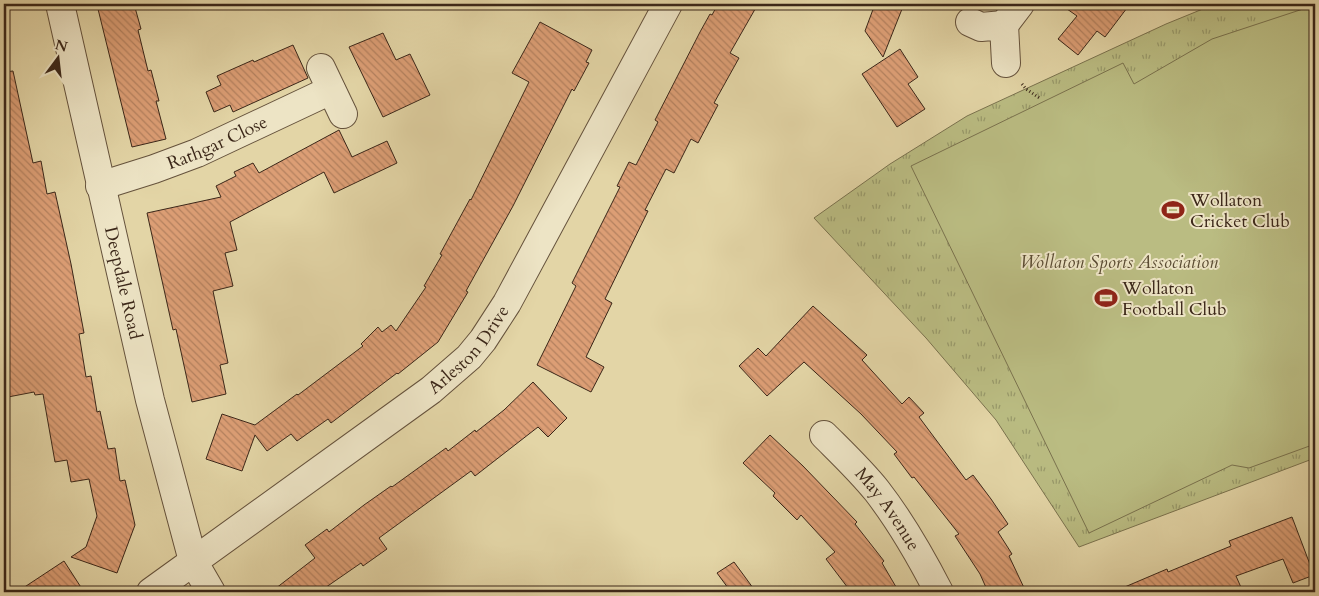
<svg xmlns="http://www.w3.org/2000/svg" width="1319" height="596" font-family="Cardo,serif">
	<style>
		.park { fill: url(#park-tufts); stroke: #7a724e }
		.pitch { fill: #babc82; stroke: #7a724e }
		.building { fill: url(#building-back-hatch); stroke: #3b2719 }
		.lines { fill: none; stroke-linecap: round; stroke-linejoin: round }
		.minor-casing { stroke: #65523c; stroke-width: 30 }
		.tertiary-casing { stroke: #65523c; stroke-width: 30 }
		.path { stroke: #3b2719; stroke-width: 3; stroke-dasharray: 1 2.5; stroke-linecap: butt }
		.minor { stroke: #ede4c5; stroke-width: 28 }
		.tertiary { stroke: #ede4c5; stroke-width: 28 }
		.labels { text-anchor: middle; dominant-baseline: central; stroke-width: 4; stroke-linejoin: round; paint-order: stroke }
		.street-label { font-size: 18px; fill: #3b2719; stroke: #ede4c5 }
		.poi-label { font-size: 18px; fill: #3b2719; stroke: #ede4c5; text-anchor: start }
		.park-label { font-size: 18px; font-style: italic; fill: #5b4c33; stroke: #ede4c5 }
	</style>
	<defs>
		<pattern id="park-tufts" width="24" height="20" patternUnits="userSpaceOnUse" patternTransform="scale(1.25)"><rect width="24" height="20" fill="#babc82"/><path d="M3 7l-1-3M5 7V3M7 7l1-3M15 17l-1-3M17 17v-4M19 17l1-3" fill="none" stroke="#98996a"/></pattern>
		<pattern id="building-back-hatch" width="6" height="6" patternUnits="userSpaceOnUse" patternTransform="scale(1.25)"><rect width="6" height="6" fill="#dc9e75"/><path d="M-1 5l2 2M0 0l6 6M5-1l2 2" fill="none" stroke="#b4815f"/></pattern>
	</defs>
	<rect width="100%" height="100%" fill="#e3d5a6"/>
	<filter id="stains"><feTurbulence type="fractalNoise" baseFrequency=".004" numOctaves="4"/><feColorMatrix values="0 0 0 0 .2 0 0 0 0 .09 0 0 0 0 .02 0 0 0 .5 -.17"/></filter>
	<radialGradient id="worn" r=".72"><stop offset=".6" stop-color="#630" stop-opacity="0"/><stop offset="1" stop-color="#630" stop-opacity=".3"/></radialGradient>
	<!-- park -->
	<path class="park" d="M1215,4h100v454l-236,89 -83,-127 -70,-82 -112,-120 76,-54 77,-48 199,-92z"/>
	<!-- pitch -->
	<path class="pitch" d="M1309,7h6v437l-66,24 -17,-3 -143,68 -178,-367 212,-103 11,21 78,-45z"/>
	<!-- building -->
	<path class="building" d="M118,4h16l7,25 -3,1 10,41 3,-1 8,31h-3l10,38 -34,8 -34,-138z
		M718,4h40l-28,49 9,5 -25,45 4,2 -20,38 -7,-4 -17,34 -8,-4 -21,41 3,1 -43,88 7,4 -26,54 18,10 -13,25 -54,-27 39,-79 -4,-3 48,-96 -3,-1 12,-24 7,3 22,-43 -3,-2 45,-88 10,-18 2,1z
		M875,4h29l-21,53 -18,-26z
		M1060,4h70l-25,33 -8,-6 -19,24 -20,-16 19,-23z
		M540,22l52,28 -6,12 3,1 -15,28 -2,-2 -59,117 -47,85 2,1 -30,50 -40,32 -1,-1 -66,50 -3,-4 -31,22 -6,-7 -24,17 -12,-16 -13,36 -36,-12 16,-45 33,11 42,-31 1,1 65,-49 -2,-2 17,-17 4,5 9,-7 5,6 30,-44 -2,-1 18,-31 -2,-1 30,-55 1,1 58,-118 -17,-9z
		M383,33l13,27 14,-6 20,41 -47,22 -34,-70z
		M293,45l15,33 -75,34 -3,-7 -16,7 -8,-20 15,-7 -4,-9 36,-16 1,2z
		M900,49l18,28 -10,7 17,25 -28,18 -35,-53z
		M13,71l20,92 8,-2 6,33 8,-2 16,72 13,69 -5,1 7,43 5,-1 6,36 3,-1 8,38 7,-1 5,33 5,-1 10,45 -18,48 -46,-16 15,-10 11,-31 -8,-37 -18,3 -4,-22 -12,2 -12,-68 -8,1 -1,-3 -26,5 -4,-21v-304z
		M339,130l13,27 35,-16 10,22 -63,30 -10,-21 -94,50 7,28 -12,3 8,33 -20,5 15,72 -8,2 6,29 -34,8 -16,-73 -3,1 -26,-117 74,-16 -5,-11 20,-10 -2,-4 19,-9 6,10z
		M813,306l54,49 -5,5 40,44 7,-7 15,16 -5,4 47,63 7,-5 18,24 17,25 -10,8 14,22 -3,2 17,36h-38l-8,-18 -25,-38 4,-2 -45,-57 -2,1 -18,-24 3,-2 -36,-38 -57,-52 -37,34 -28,-30 19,-18 8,8z
		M533,382l34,36 -19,19 -10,-10 -63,49 -4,-5 -92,67 8,11 -24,17 -2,-3 -42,29h-48l44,-34 -10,-13 22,-16 2,3 35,-27 27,-19 1,1 54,-39 2,3 27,-21 1,2 28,-22z
		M770,435l33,31 54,56 -2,2 29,37 -2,2 17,29h-48l-25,-33 9,-7 -34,-37 -4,5 -24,-24 2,-3 -32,-30z
		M1292,517l22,58 -21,8 -10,-24 -47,17 7,16h-130l54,-23 1,3 63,-26 -2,-5z
		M64,561l20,31h-67z
		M734,562l22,30h-25l-14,-19z"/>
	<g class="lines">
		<defs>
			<g id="minor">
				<path id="s1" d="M60,4l90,396 43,161 18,31"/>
				<path d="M970,22l11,5 23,-2 2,38"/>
				<path d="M1004,25l16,-21"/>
				<path d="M321,68l22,46"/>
				<path id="s2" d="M100,186l54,-17 43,-16 134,-63"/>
				<path id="s3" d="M824,435c18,18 37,36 53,56 24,31 44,66 62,101"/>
			</g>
			<g id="tertiary">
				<path id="s4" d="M151,592l280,-202 38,-33 14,-17 24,-37 161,-299"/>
			</g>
		</defs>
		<!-- minor casing -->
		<use href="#minor" class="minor-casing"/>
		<!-- tertiary casing -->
		<use href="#tertiary" class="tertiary-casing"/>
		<!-- path -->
		<path class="path" d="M1022,84l4,5 15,10"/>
		<!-- minor -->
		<use href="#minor" class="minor"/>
		<!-- tertiary -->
		<use href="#tertiary" class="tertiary"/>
	</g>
	<!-- icons -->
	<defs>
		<symbol id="stadium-bare" viewBox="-9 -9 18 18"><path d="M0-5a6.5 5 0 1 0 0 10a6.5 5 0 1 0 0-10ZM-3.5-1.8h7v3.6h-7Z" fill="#8f2418" stroke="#ede4c5" stroke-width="2.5" paint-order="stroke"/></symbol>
	</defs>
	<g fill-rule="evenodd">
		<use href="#stadium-bare" x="1157" y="194" width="32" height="32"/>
		<use href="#stadium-bare" x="1090" y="282" width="32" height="32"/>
	</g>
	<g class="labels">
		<!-- street labels -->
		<g class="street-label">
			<text stroke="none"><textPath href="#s2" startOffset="125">Rathgar Close</textPath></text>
			<text stroke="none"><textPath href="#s1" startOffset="286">Deepdale Road</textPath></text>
			<text stroke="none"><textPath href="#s4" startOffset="401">Arleston Drive</textPath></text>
			<text stroke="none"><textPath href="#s3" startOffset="98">May Avenue</textPath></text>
		</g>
		<!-- poi labels -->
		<g class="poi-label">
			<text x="1190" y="200">Wollaton<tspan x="1190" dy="21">Cricket Club</tspan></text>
			<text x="1122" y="288">Wollaton<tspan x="1122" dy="21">Football Club</tspan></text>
		</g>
		<!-- park labels -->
		<g class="park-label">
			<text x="1119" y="262">Wollaton Sports Association</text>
		</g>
	</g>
	<!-- margin -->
	<rect width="1319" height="596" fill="none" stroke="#e3d5a6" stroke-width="20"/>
	<rect x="5" y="5" width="1309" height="586" fill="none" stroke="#3b2719" stroke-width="2.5"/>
	<rect x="10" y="10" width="1299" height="576" fill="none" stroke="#3b2719"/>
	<!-- north arrow -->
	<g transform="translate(58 58) rotate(15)" stroke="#ede4c5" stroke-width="4" paint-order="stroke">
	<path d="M0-4L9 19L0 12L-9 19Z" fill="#3b2719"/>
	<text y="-8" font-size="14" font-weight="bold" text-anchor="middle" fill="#3b2719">N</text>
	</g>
	<rect width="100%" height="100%" filter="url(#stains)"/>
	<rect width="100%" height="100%" fill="url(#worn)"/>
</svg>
